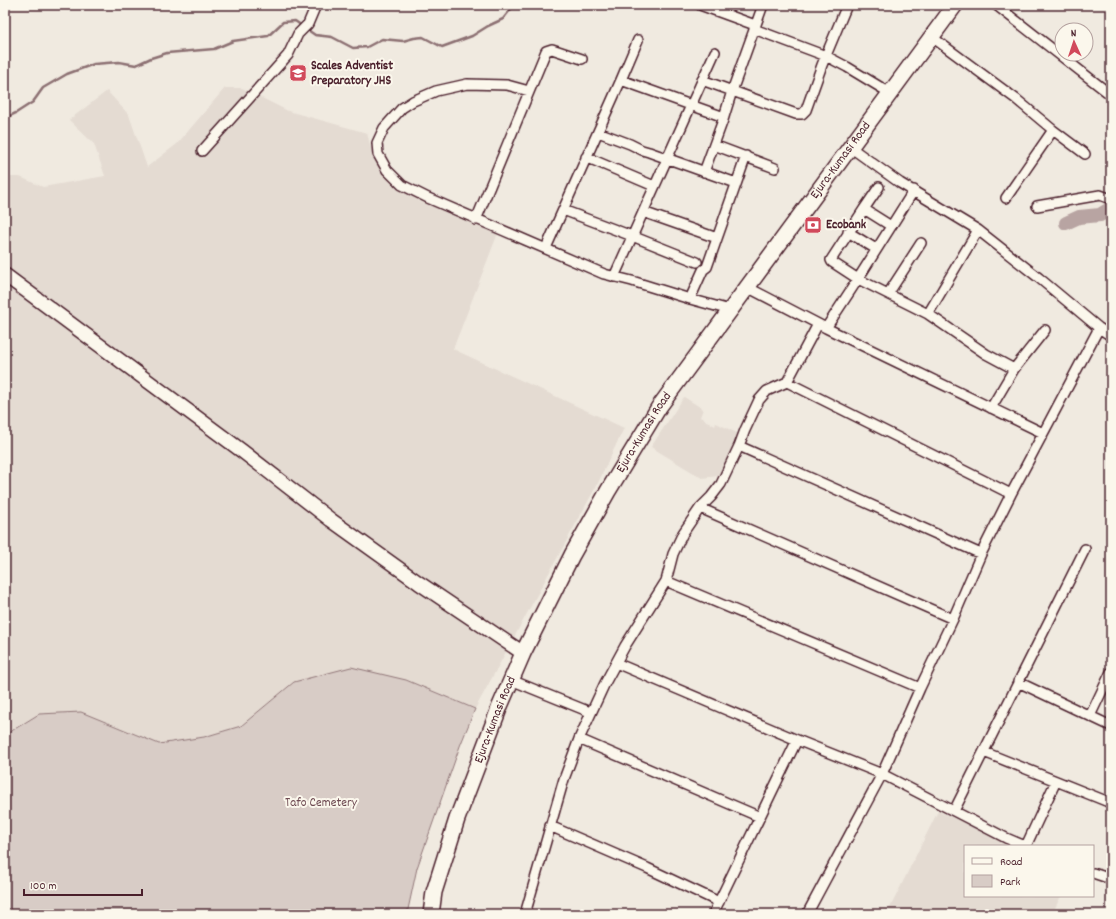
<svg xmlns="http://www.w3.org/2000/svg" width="1116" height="919" font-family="Dekko,sans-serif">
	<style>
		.built { fill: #e4dbd2 }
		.green { fill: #d8ccc6; stroke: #917678 }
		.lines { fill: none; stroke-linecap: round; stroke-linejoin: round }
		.stream { stroke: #8c6f72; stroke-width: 2.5 }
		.river { stroke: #b8a4a2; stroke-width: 14 }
		.street-casing { stroke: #4a1f2b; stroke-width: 12 }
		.secondary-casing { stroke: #4a1f2b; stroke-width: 16 }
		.primary-casing { stroke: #4a1f2b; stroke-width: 18 }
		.street { stroke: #fbf7ec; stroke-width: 9 }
		.secondary { stroke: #fbf7ec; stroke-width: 13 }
		.primary { stroke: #fbf7ec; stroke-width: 15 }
		.labels { text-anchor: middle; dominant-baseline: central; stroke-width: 4; stroke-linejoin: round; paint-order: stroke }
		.poi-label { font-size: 13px; font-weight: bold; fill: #4a1f2b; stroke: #fbf7ec; text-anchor: start }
		.street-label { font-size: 13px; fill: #4a1f2b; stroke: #fbf7ec }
		.park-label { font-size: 13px; fill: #6e4a52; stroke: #fbf7ec }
	</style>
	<rect width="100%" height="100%" fill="#f0eae0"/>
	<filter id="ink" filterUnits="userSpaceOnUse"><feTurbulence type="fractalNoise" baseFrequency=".025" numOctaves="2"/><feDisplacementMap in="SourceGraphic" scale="8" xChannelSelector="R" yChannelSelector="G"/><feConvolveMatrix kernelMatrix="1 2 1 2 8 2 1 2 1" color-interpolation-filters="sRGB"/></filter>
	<g filter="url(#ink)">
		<!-- built -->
		<path class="built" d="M225,88h17l46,23 79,22 7,26 16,23 31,20 77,31 -45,116 171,79 -26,55 -123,226 -69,-29 -112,2 -53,44 -37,11 -45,7 -48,-20 -72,-10 -34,21v-558h15l23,10 62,-11 -11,-32 -25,-24 38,-29 22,24 18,52 30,-23z
			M684,397l19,12 -3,8 15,9 1,-3 23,11 -11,29 -10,13 -16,2 -51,-31z
			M938,811l78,35h-51v50h96l-9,18h-165z"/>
		<!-- green -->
		<path class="green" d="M351,667l55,13 69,29 -15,37 -43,122 -10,46h-402v-179l34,-21 42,-2 78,32 45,-7 37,-11 53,-44z"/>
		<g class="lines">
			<!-- stream -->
			<path class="stream" d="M5,118l11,-5 17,-11 10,-14 24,-14 27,-10 25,-2 17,3 15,-7 16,-5 47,-4 19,-8 35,-5 15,-14 12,-1 20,14 17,2 21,11 14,-1 15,-8 21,2 11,-3 9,-1 19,10 30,-11 16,-10 15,-7 11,-14"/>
			<!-- river -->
			<path class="river" d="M1066,223l13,-6 21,-2 11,-7"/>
			<defs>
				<path id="street" d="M700,5l55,20
					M996,5l115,90
					M754,29l72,27 21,11 43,26
					M932,37l84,62 37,31 32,24
					M621,80l103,37
					M702,80l94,34h6l4,-4 16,-45 25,-60
					M529,91l-22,-6 -40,-1 -31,7 -23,10 -11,7 -18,20 -7,15 1,11 9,16 15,15 26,13 176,76 28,7 58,18 40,11
					M598,132l32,12 12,6 7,2 87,31
					M714,145l61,23
					M850,147l50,36 78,47 61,48 60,50 12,8
					M202,151l86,-96 10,-21 10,-10 8,-19
					M586,157l68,29
					M704,172l19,-52 9,-29 31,-86
					M879,187l-15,22 27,17
					M1006,198l47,-68
					M1037,206l63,-11 11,4
					M864,209l-33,51 1,2 26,17 56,-89
					M563,210l69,26 65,26
					M643,212l74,26
					M476,220l70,-169 6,-2 30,10
					M848,232l28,17
					M546,248l75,-168 17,-40
					M614,277l101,-225
					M747,287l79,41 217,105
					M888,294l33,-51
					M690,299l13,-29 4,-3 39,-111
					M928,314l58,40 28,15
					M826,328l32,-49 70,35 50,-84
					M787,382l224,112
					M991,408l23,-39 31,-39
					M739,446l242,108
					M700,508l253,111
					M666,581l254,107
					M616,663l181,77 85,34 124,64 19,8
					M511,680l79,32
					M1018,682l93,44
					M1090,716l21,-44
					M579,739l181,78
					M984,752l127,51
					M954,811l131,-262
					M550,826l97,42 72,34
					M1026,846l30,-65
					M1093,873l18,6
					M525,914l39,-135 15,-40 26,-56 20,-37 41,-65 7,-27 10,-21 17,-25 11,-11 10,-13 18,-38 6,-16 14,-30 8,-9 20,-9 31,-58
					M713,914l84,-174
					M807,914l75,-140 38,-86 33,-69 28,-65 30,-60 88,-166"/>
				<path id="secondary" d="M5,275l237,176 89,69 88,63 104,70"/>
				<g id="primary">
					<path id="s1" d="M431,914l3,-22 23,-73 43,-113 23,-53 49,-98 36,-64 51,-84 296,-402"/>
				</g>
			</defs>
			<!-- street casing -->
			<use href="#street" class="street-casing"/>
			<!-- secondary casing -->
			<use href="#secondary" class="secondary-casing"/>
			<!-- primary casing -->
			<use href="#primary" class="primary-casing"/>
			<!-- street -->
			<use href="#street" class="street"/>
			<!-- secondary -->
			<use href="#secondary" class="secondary"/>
			<!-- primary -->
			<use href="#primary" class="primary"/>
		</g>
	</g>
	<!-- icons -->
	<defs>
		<symbol id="school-square" viewBox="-11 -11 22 22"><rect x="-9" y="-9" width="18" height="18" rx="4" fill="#d1495b" stroke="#fbf7ec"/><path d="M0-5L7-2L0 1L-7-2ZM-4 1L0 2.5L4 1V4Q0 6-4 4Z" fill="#fff"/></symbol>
		<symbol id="bank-square" viewBox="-11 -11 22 22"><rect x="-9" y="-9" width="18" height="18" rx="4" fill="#d1495b" stroke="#fbf7ec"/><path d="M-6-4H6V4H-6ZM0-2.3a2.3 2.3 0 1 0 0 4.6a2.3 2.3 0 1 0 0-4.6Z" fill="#fff"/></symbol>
	</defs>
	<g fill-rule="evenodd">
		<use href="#school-square" x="288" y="63" width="20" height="20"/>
		<use href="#bank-square" x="803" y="215" width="20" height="20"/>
	</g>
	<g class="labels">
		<!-- poi labels -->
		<g class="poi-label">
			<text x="311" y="66">Scales Adventist<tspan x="311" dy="15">Preparatory JHS</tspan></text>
			<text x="826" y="225">Ecobank</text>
		</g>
		<!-- street labels -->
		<g class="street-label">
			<text stroke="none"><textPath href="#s1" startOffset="865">Ejura-Kumasi Road</textPath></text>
			<text stroke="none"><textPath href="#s1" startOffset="529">Ejura-Kumasi Road</textPath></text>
			<text stroke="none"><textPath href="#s1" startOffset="205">Ejura-Kumasi Road</textPath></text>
		</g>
		<!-- park labels -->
		<g class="park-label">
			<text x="321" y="803">Tafo Cemetery</text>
		</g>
	</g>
	<!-- margin -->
	<rect width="1116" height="919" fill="none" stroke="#fbf7ec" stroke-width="20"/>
	<rect x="10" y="10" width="1096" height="899" fill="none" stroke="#4a1f2b" stroke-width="1.5" filter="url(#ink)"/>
	<!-- legend -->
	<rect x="964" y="845" width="130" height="52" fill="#fbf7ec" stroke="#b4a19f"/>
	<rect x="972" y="858" width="20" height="6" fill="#fbf7ec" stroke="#b4a19f"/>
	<text x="1000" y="865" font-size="12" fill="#4a1f2b">Road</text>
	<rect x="972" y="875" width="20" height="12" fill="#d8ccc6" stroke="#b4a19f"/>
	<text x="1000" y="885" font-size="12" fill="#4a1f2b">Park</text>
	<!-- north arrow -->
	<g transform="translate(1074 42) rotate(357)"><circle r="19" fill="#fbf7ec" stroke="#b4a19f"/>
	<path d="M0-3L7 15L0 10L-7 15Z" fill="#d1495b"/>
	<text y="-6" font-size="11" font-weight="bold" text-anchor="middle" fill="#4a1f2b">N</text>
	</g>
	<!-- scale -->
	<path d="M24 889v6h118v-6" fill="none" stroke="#4a1f2b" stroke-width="2"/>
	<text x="30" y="889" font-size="12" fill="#4a1f2b" stroke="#fbf7ec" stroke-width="3" paint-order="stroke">100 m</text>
</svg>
